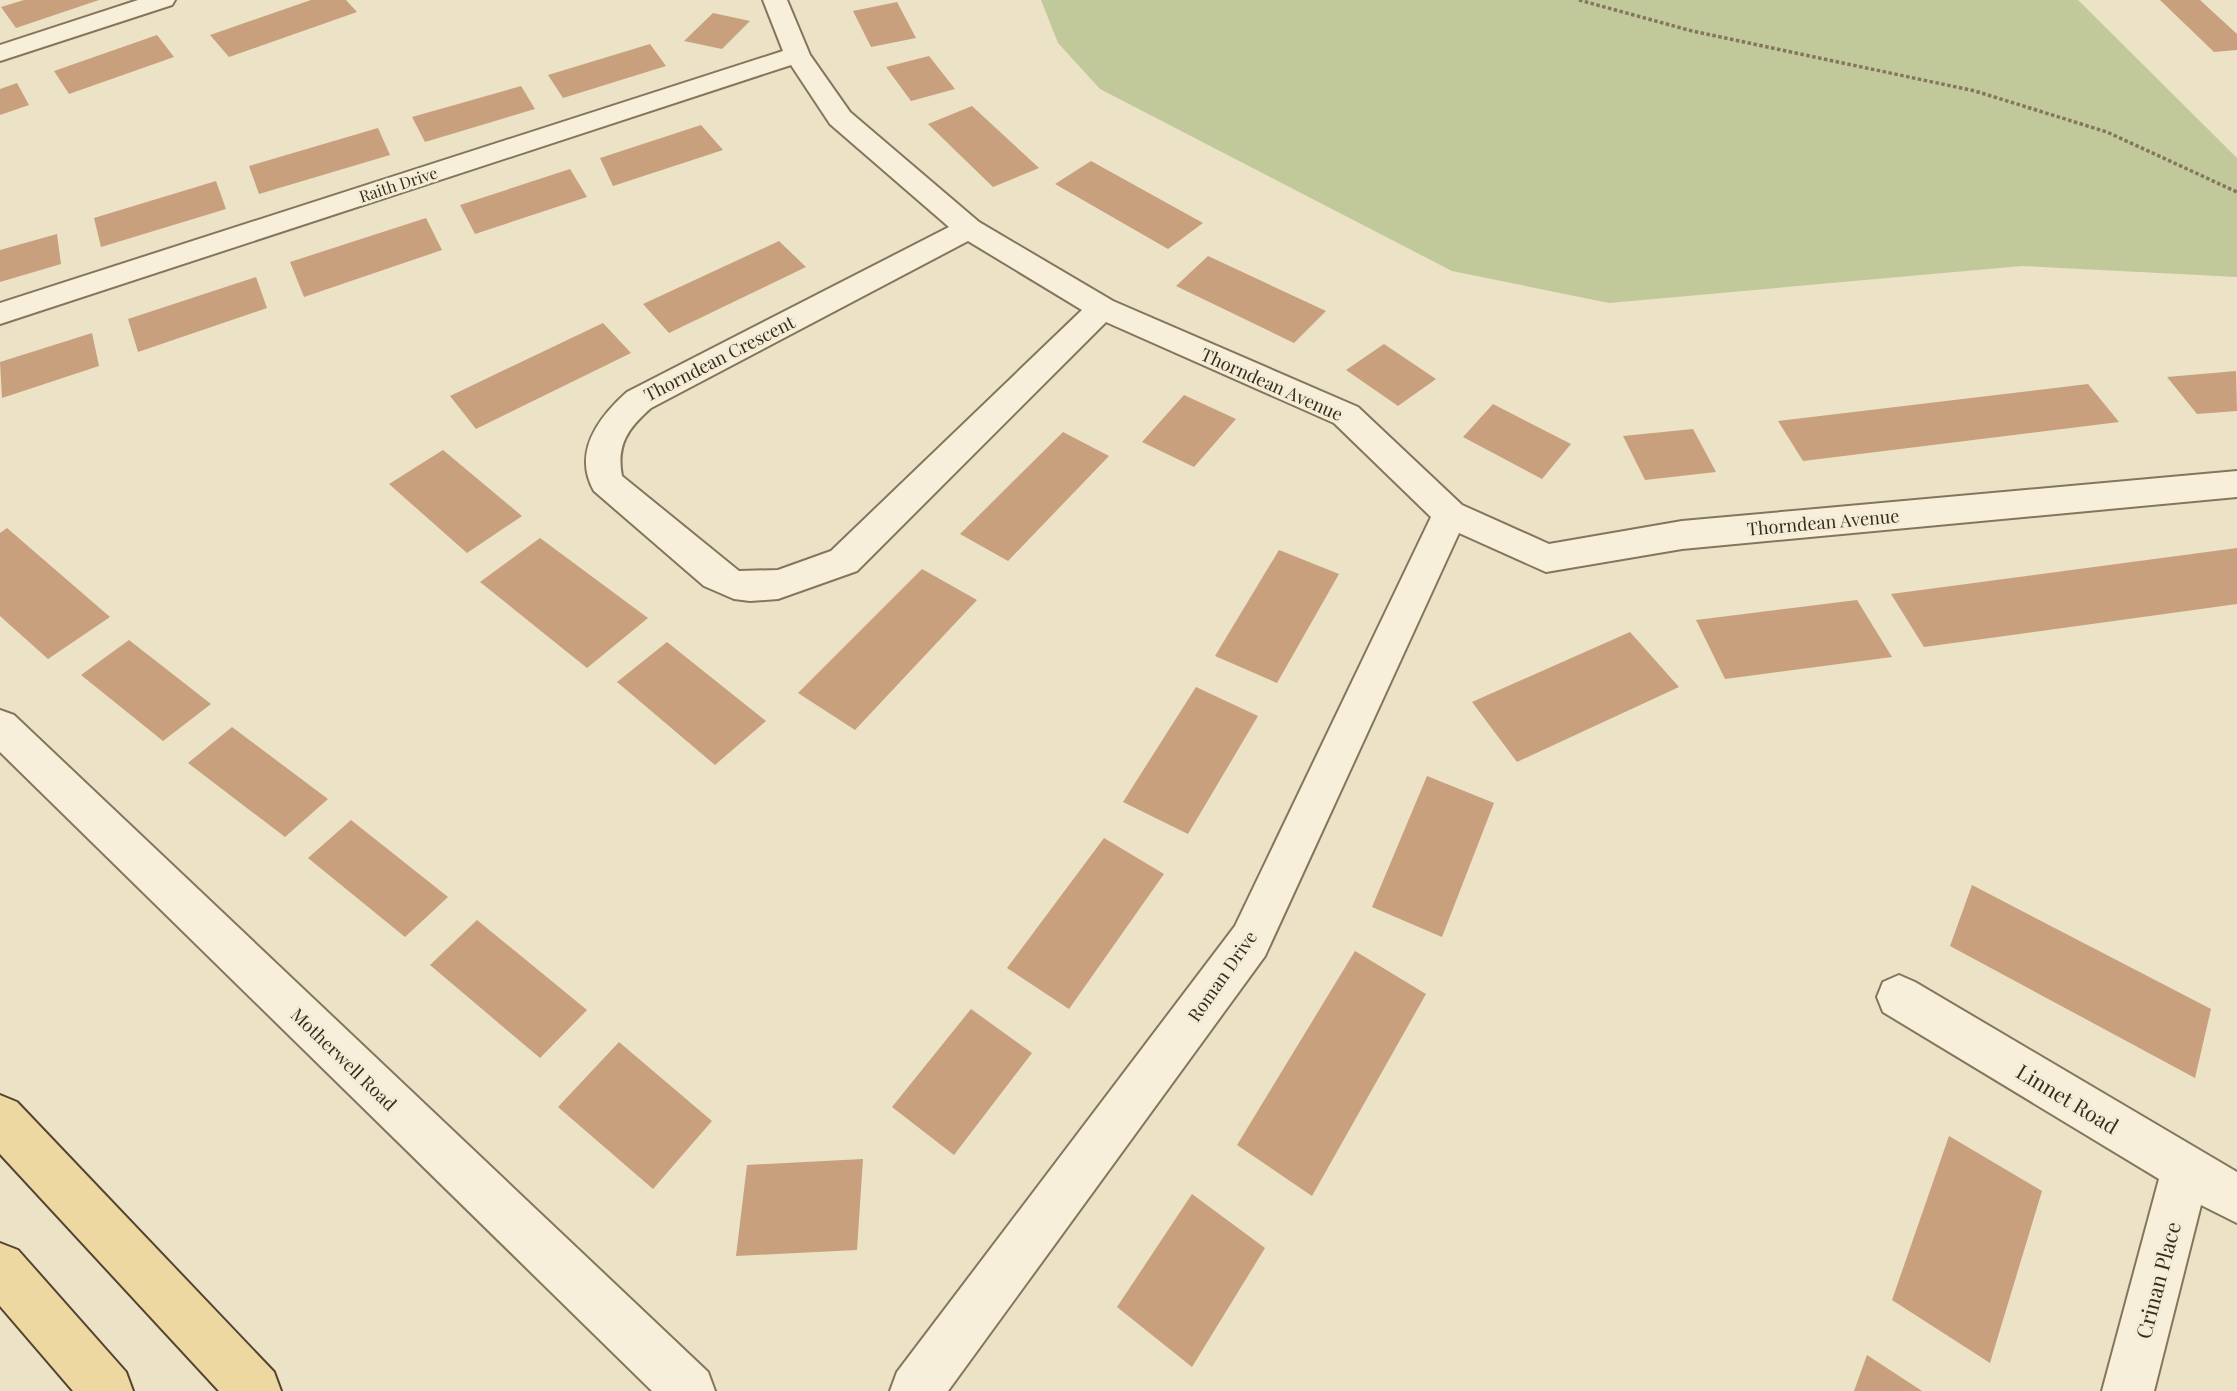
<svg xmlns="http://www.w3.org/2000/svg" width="2237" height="1391" font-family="'Playfair Display',serif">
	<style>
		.green { fill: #c1c99a }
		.building { fill: #c8a07e }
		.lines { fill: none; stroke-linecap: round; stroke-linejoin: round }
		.minor-casing { stroke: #86755d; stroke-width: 4 }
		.primary-casing { stroke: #544331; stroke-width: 4 }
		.path { stroke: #86755d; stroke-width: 3.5; stroke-dasharray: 3.5 2.5; stroke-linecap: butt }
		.minor { fill: #f7efd9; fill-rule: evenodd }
		.primary { fill: #ecd8a0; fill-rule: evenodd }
		.labels { text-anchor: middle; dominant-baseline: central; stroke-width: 6; stroke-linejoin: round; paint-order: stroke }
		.far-street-label { font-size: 16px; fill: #372c20; stroke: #f4ecd5 }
		.street-label { font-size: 18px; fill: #372c20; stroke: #f4ecd5 }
		.near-street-label { font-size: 21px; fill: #372c20; stroke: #f4ecd5 }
	</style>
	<rect width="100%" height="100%" fill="#ece2c6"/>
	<!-- green -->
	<path class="green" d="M1041,0h1037l159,158v119l-215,-11 -413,37 -157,-32 -352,-182 -42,-46z"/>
	<!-- building -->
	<path class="building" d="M24,0h75l-83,28 -15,-21z
		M311,0h35l11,12 -128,45 -19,-22z
		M2160,0h40l37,34v16l-23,2z
		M897,2l19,36 -45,9 -18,-36z
		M713,13l37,8 -28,28 -38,-8z
		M157,35l17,22 -105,37 -15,-23z
		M650,44l16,22 -103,32 -15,-23z
		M929,56l26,33 -44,12 -25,-34z
		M17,83l12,22 -29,10v-26z
		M521,86l14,23 -110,33 -13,-25z
		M972,106l67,62 -46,19 -65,-63z
		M701,125l22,25 -110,36 -13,-28z
		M378,128l12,27 -131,39 -10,-28z
		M1091,161l112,62 -35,26 -113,-65z
		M570,169l17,28 -112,37 -15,-29z
		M216,181l10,28 -125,38 -7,-29z
		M426,218l16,32 -138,47 -14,-35z
		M57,234l4,30 -61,18v-32z
		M779,241l27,26 -137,66 -26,-29z
		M1208,256l118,55 -32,32 -118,-57z
		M256,277l11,31 -129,44 -10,-33z
		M603,323l28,30 -155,76 -26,-33z
		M92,333l7,33 -97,32 -2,-36z
		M1384,344l52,35 -38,27 -52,-36z
		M2236,371l1,40 -40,3 -30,-37z
		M2088,384l31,38 -316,39 -25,-40z
		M1184,395l52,24 -42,48 -52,-25z
		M1493,404l78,40 -29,35 -79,-42z
		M1693,429l23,43 -71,8 -22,-44z
		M1063,432l46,24 -101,105 -48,-27z
		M443,450l79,66 -55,37 -78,-69z
		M7,528l103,89 -62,42 -48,-43v-83z
		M540,538l108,80 -61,50 -107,-86z
		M2237,548v56l-313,43 -33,-53z
		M1279,550l60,24 -62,109 -62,-27z
		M922,569l55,31 -122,130 -57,-37z
		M1857,600l35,57 -167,22 -29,-59z
		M1630,632l49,55 -162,75 -45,-60z
		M129,640l82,64 -48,37 -82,-66z
		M667,642l99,79 -51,44 -98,-83z
		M1196,687l62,29 -70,118 -65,-32z
		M232,727l96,72 -43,38 -97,-74z
		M1427,776l67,27 -52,134 -70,-30z
		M351,820l97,77 -43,40 -97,-79z
		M1104,838l60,36 -95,135 -62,-41z
		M1972,885l239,124 -16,69 -245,-132z
		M477,920l110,90 -47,48 -110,-93z
		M1355,951l71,43 -114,202 -75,-51z
		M971,1009l61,44 -78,102 -62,-48z
		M619,1042l93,79 -59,68 -95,-82z
		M1949,1136l93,55 -52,172 -98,-63z
		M863,1159l-6,91 -121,6 11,-91z
		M1192,1194l73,54 -73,119 -75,-60z
		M1867,1355l55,36h-68z"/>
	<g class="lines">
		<defs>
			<path id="minor" d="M138,0h37l-3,5 -172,56v-16z
				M763,0h24l23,55 40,57 129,110 134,79 245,106 104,98 87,39 133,-23 555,-50v26l-555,52 -136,23 -87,-39 -194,423 -317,435h-58l7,-19 338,-446 196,-409 -97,-94 -228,-101 -249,249 -79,28 -28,2 -16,-2 -30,-13 -110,-95c-22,-39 5,-74 33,-99l322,-165 -119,-103 -39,-59 -791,259v-21l783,-252zM968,241l114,69 -251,241 -53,19 -39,1 -117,-95c-6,-31 6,-48 29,-68z
				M0,710l14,5 694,657 7,19h-63l-652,-639z
				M1899,975l16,7 322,190v51l-36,-18 -47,186h-52l57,-212 -276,-167 -6,-15 6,-15z"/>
			<path id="primary" d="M0,1095l17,7 257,270 7,19h-62l-219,-237z
				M0,1243l18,7 108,122 7,19h-60l-73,-85z"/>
		</defs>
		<!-- minor casing -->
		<use href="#minor" class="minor-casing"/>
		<!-- primary casing -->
		<use href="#primary" class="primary-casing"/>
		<!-- path -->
		<path class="path" d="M1579,0l113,31 283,60 132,41 130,60"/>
		<!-- minor -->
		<use href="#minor" class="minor"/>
		<!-- primary -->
		<use href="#primary" class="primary"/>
	</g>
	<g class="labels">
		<!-- far-street labels -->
		<g class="far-street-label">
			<text transform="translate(398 184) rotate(-18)">Raith Drive</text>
		</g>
		<!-- street labels -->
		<g class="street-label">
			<text transform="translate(719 358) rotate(-27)">Thorndean Crescent</text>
			<text transform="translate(1272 384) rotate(24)">Thorndean Avenue</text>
			<text transform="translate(1823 522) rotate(-5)">Thorndean Avenue</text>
			<text transform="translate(1222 976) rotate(-55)">Roman Drive</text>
			<text transform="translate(344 1059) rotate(44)">Motherwell Road</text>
		</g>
		<!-- near-street labels -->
		<g class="near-street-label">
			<text transform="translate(2068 1098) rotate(31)">Linnet Road</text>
			<text transform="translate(2157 1280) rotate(-75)">Crinan Place</text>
		</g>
	</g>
</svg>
